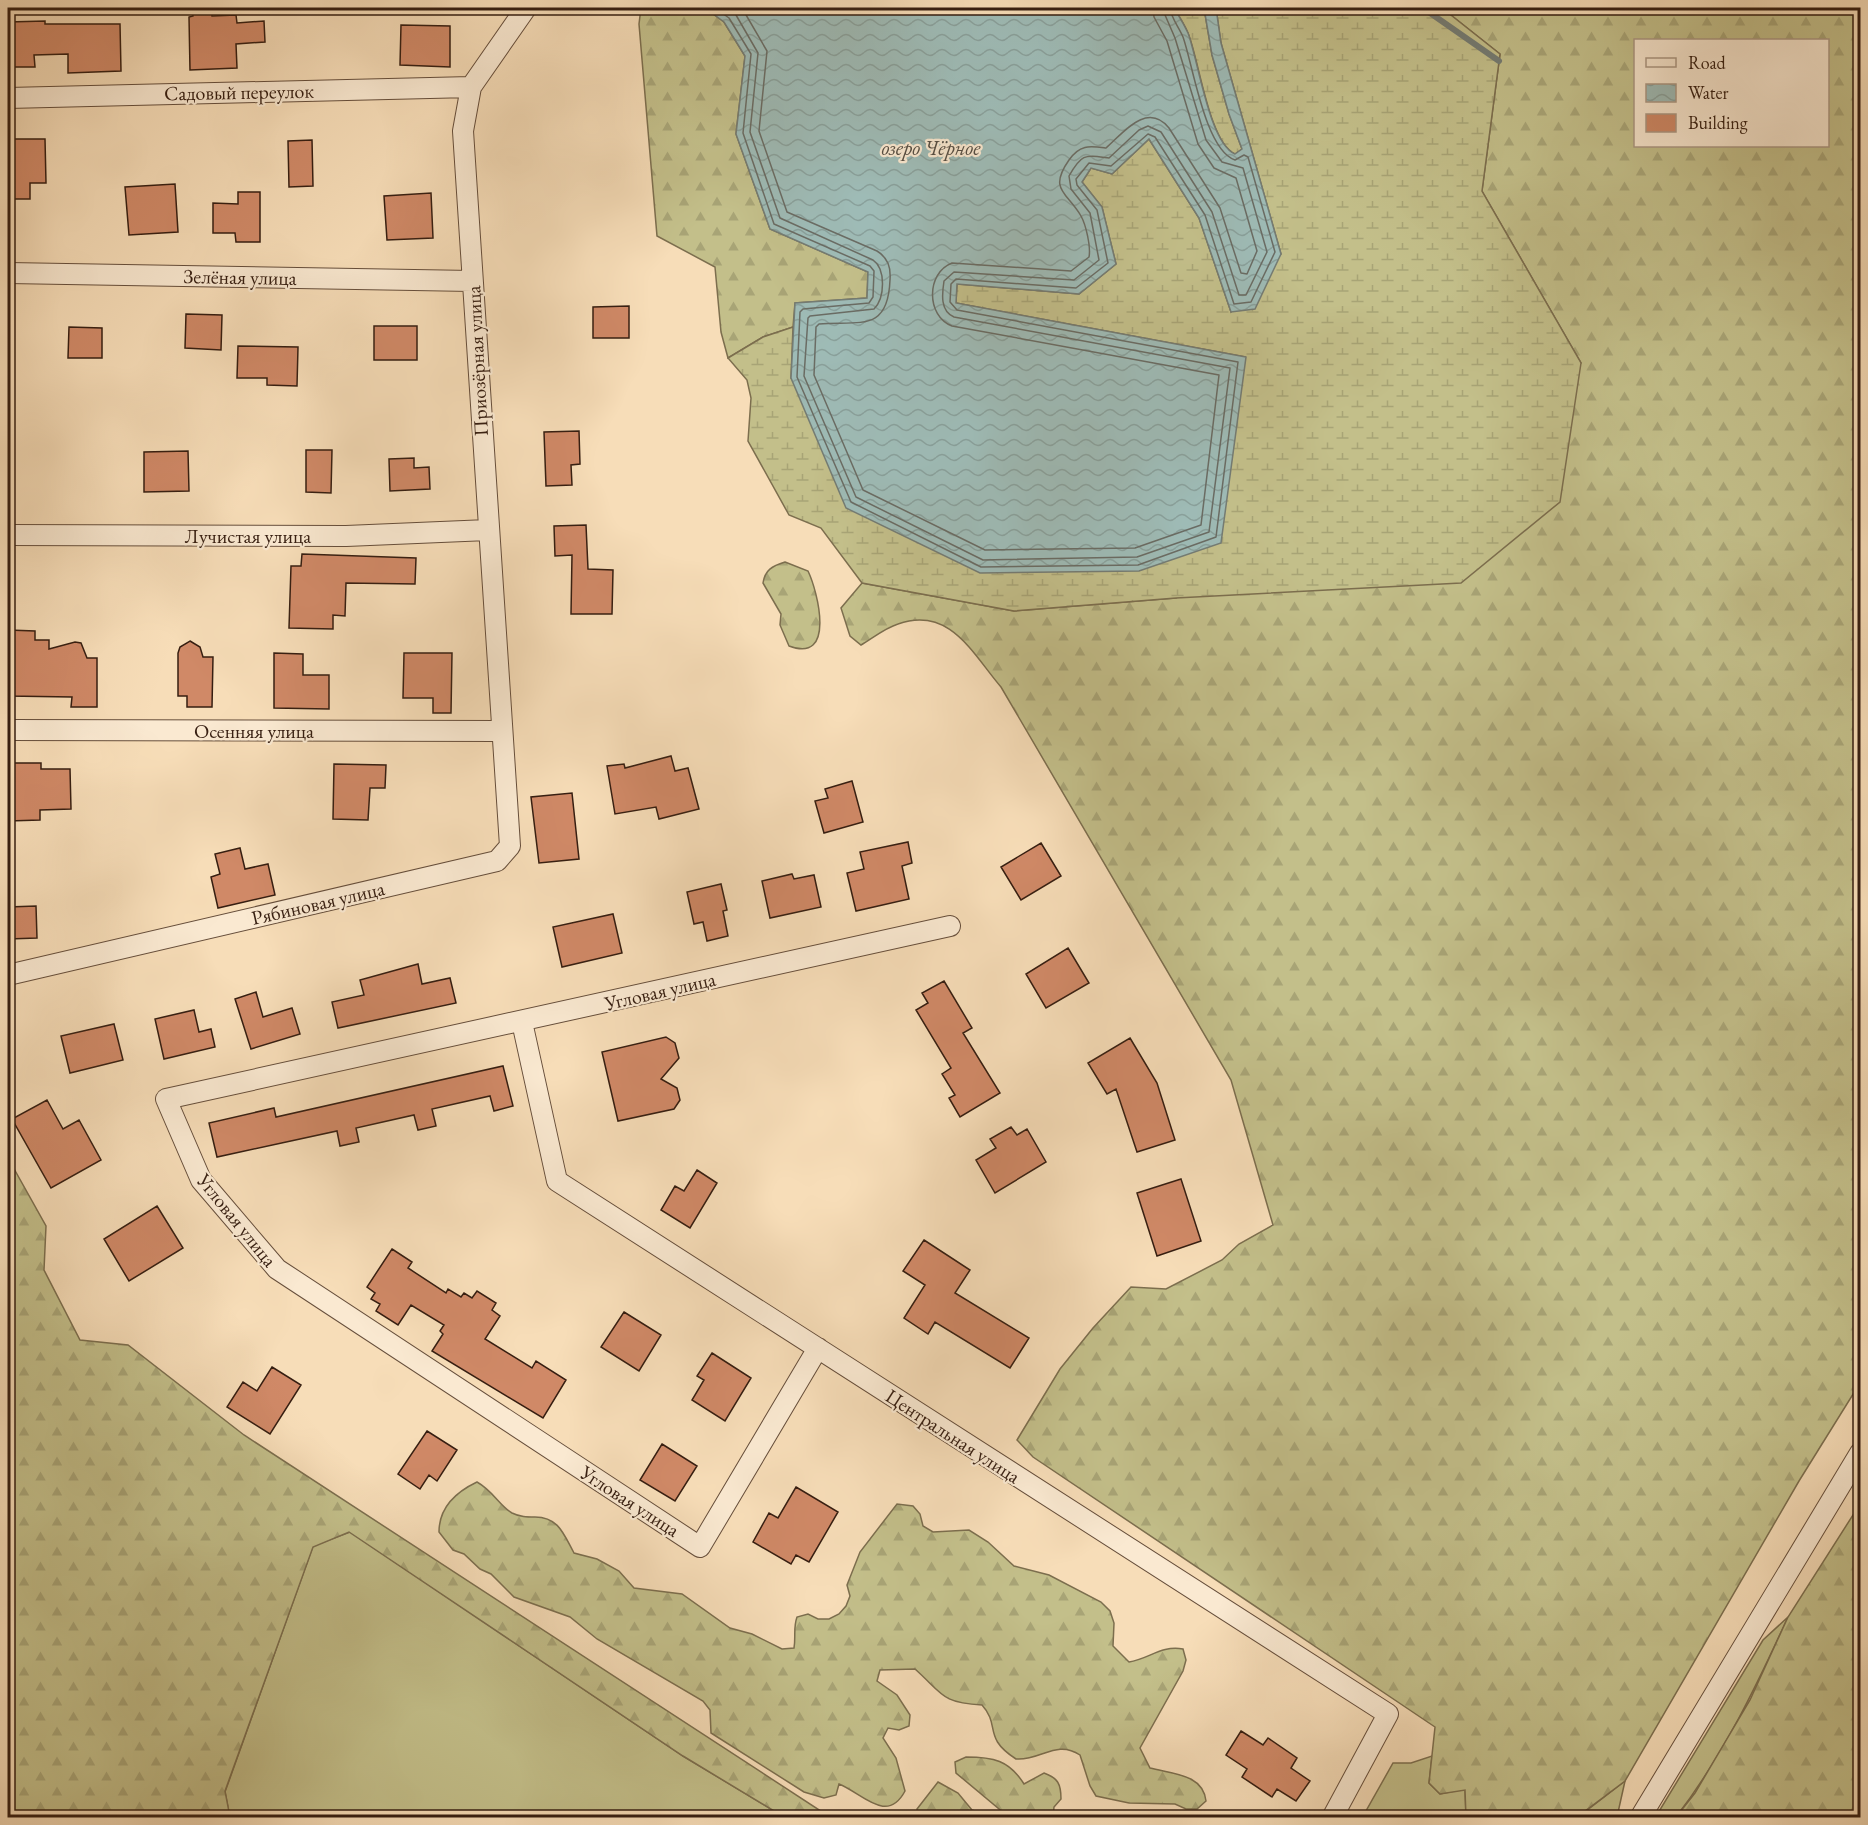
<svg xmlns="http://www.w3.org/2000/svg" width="1868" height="1825" font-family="'EB Garamond',serif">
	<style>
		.grass { fill: #c3bf8a; stroke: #7c6e4e; stroke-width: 1.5 }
		.forest { fill: url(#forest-firs); stroke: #7c6e4e; stroke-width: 1.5; fill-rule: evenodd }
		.wetland { fill: url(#wetland-marsh); stroke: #7c6e4e; stroke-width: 1.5 }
		.water { fill: url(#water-waves); stroke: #747c74; stroke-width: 1.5 }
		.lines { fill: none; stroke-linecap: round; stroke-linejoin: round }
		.shore { stroke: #6a6c64; stroke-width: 1.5 }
		.stream { stroke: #747c74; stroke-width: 6 }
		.building { fill: #d08967; stroke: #361e11; stroke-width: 1.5 }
		.street-casing { stroke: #664e3b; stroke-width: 22 }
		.street { stroke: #fae9d1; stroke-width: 20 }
		.labels { text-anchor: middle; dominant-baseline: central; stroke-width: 4.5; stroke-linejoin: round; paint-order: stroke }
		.street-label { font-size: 20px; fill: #361e11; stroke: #fae9d1 }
		.water-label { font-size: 21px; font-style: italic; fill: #554d43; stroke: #fae9d1 }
	</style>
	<defs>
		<pattern id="forest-firs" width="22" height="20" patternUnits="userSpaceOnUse" patternTransform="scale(1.5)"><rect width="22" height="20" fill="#c3bf8a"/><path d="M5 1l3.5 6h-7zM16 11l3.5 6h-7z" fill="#a8a476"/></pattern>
		<pattern id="wetland-marsh" width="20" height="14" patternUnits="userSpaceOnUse" patternTransform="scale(1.5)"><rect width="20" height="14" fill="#c3bf8a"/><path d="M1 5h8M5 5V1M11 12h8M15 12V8" fill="none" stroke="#a8a476"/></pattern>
		<pattern id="water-waves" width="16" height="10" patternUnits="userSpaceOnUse" patternTransform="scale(1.5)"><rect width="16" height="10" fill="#9ebbb6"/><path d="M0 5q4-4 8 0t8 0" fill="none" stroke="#89a09b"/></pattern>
	</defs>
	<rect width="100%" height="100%" fill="#f7ddb8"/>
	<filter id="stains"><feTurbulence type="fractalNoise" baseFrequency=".00333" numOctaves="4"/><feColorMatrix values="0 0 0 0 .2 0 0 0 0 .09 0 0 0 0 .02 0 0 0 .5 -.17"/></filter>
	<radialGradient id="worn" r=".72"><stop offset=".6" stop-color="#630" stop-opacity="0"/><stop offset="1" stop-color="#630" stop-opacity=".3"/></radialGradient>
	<!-- grass -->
	<path class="grass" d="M350,1532l333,224 101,61 -554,1 -5,-26 88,-246z
		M1788,1617c-32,70 -65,139 -112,200l-21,1 108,-178z
		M1432,1756l-3,27 11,11 25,-5 1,28 -104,1 31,-55h18z
		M1625,1781l-8,36 -40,1z"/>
	<!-- forest -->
	<path class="forest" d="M641,8h64l19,14 21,34 -9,78 34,95 98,43 -1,26 -72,5 -2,24 -30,10 -35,21 -7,-26 -6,-65 -58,-31 -18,-212z
		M1442,8h418v1375l-61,98 -174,300 -48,36h-111l-1,-27 -25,4 -11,-11 6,-56 -402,-270 -16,-17 43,-71 33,-41 38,-41 35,2 56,-29 17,-16 34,-19 -42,-145 -230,-393c-29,-34 -51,-81 -103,-63 -13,4 -25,14 -37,21l-11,-9 -9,-28 21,-25 152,28 162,-13 405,-235 -99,-172 18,-137zM1636,40h192v106h-192z
		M785,562l23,9c10,21 28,93 -19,75l-9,-21 1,-11 -18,-31c2,-13 9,-17 22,-21z
		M8,1158l38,68 -2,44 36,70 48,5 116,90 586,382h-46l-101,-61 -334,-224 -36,15 -88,244 5,26h-222z
		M477,1482c16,9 23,24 35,31 8,4 15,4 23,4 24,0 29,18 39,36l23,6 22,12 15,17 48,6 48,34 22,6 30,15 12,-1c2,-11 -1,-20 3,-31l11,-3 10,5h11l10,-5 7,-8 4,-10 -3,-11 13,-33 37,-48 16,2 7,8 3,12 10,6 36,-2 19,12 26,24 35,9 52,27 9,9 4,12 -1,23 16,16c20,-3 32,-17 54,-13l3,11 -3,11 -43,77 10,20c23,6 53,6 56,33l-9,8h-11l-11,-5 -46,-1 -33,-7 -6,-10 -10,-31c-24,-16 -39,6 -64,4 -34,-22 -15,-33 -34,-54 -41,-2 -39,-11 -67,-36l-35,1 -3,11 20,14 13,20 -1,11 -10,4 -11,-2 -5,10 13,20 9,33c-18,34 -43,2 -66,-7l-3,11 -12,3 -20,-6 -93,-59 -1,-23 -7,-9 -106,-62 -27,-22 -56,-20 -23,-23 -11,-5 -16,-15 -11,-4 -14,-18c0,-25 17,-40 38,-50z
		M1860,1504v313h-184l19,-24 55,-93 38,-83z
		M966,1757c27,0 43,3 58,27l20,-11c14,5 17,11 17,26l-7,8 -1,10h-49l1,-3 -49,-41 -1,-11z
		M938,1782l20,11 14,17 22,7h-76l-1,-8z"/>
	<!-- wetland -->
	<path class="wetland" d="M1174,8h30l8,47 17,59 13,35 -7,5c-26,-11 -36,-95 -47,-121 -4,-9 -9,-17 -14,-25z
		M1216,8h226l58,46 -18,137 99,172 -21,139 -99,81 -285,15 -162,13 -152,-28 -41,-55 -32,-13 -41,-74 3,-43 -4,-18 -19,-22 35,-21 30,-10 -2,51 455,-21 -290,-54 1,-19 122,10 37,-30 -14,-57 -20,-25 9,-14 21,6 37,-35 50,79 32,94 50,-58 -60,-211z"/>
	<!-- water -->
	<path class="water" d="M705,8h469c5,8 10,16 14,25 10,26 21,110 47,121l7,-5 -13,-35 -17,-59 -8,-47h12l5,35 60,211 -26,55 -24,3 -32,-94 -50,-79 -37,35 -21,-6 -9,14 20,25 14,57 -37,30 -122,-10 -1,19 290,54 -25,186 -82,28 -159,2 -134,-65 -55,-130 4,-75 72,-5 1,-26 -98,-43 -34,-95 9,-78 -21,-34z"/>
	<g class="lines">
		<!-- shore -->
		<path class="shore" d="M715,8l14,10 22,36 -8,79 31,91 96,42 4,5 -1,26 -4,6 -66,6 -3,3 -3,65 54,125 130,65 157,-2 78,-28 22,-175 -281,-52 -7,-8 1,-18 5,-5 120,9 32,-25 -11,-53 -20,-25 -1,-6 13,-16 22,3 37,-32 7,3 50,78 29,89 17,-2 24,-50 -27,-95 -4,-2 -9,5c-30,-10 -42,-95 -52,-123 -4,-10 -12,-19 -13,-29
			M728,8l8,7 22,38 -8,79 30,86 93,42c13,9 12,38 1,49l-64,7 -2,2 -4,58 52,121 127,63 154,-3 72,-25 21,-164 -276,-51c-14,-6 -12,-23 -10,-36l10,-9 120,8 25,-20 -9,-47 -19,-24 -2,-13c13,-23 16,-21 40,-18l30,-28 9,-4 13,6 51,80 27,83h7l21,-43 -24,-84 -21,-6 -16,-22 -31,-102 -13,-30
			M742,8l25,43 -8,80 28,81 90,39c11,7 14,16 13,29 -2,52 -29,41 -71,44l-3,3 -2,48 49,115 122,60 150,-2 66,-23 18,-150 -267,-49c-26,-10 -26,-53 0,-63l119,8 18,-14c2,-10 -3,-32 -8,-41 -14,-24 -33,-26 -12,-56 11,-16 21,-14 37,-12 17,-15 41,-47 63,-20l51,80 21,65 6,1 10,-23 -21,-73 -22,-10 -16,-24 -31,-103 -13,-24 -1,-9"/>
		<!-- stream -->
		<path class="stream" d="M1423,8l76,53"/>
	</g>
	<!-- building -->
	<path class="building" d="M192,8h19l1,8 24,-1 1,8 27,-2 1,21 -29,2 1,24 -47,2 -1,-53 4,-1z
		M45,21v3h75l1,47 -53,2v-19l-34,1 1,12h-27v-45z
		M401,25l49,1v41l-50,-2z
		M8,139h37l1,44h-16v16h-22z
		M312,140l1,46 -24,1 -1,-46z
		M175,184l3,48 -49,3 -4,-48z
		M238,192h22v50h-24l-1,-9h-22v-30l25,1z
		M431,193l2,45 -46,2 -3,-44z
		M629,306v32h-36v-31z
		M186,314l36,1 -1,35 -36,-2z
		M374,326h43v34h-43z
		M69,327l33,1v30h-34z
		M238,346l60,1 -1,39 -30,-1v-7h-30z
		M579,431l1,33 -9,1 1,20 -26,1 -2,-54z
		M306,450h26l-1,43 -25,-1z
		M188,451l1,40 -45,1v-40z
		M414,458v10l15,-1 1,22 -40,2 -1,-32z
		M586,525l2,44 25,1 -1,44h-41l1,-59 -17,1 -1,-30z
		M302,554l114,4 -1,26 -69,-1 -1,33 -12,-1v14l-44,-1 2,-62h10z
		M8,630l27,1v9h14v9l26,-7 6,1 6,15h10v49h-26l1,-10 -64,-1z
		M190,641l10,6 3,10h10l-1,50h-25v-11h-9v-43l2,-6z
		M274,653l29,1v21h26v34l-55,-1z
		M404,653h48l-1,60h-18v-15h-30z
		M671,756l4,15 13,-3 11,41 -40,10 -3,-12 -41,7 -8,-48 17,-2 1,4z
		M8,763h33v6h29l1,40 -31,1v10l-32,1z
		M334,764l52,1 -1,23h-15l-2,32 -35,-1z
		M852,781l11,41 -39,11 -9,-32 13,-3 -3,-9z
		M572,793l7,66 -40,4 -8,-66z
		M908,842l4,21 -10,3 7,33 -53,12 -9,-38 17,-4 -4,-17z
		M1041,843l20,33 -40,24 -20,-33z
		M240,848l5,21 23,-5 7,31 -57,13 -7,-31 9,-3 -5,-20z
		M792,874l2,5 20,-4 7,32 -51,11 -8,-37z
		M721,884l6,26 -4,1 5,25 -21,5 -4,-19 -9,2 -7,-32z
		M36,906l1,32 -29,1v-32z
		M613,914l9,39 -60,14 -9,-40z
		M1068,948l21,35 -43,25 -20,-34z
		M418,964l4,20 28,-6 6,25 -118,25 -6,-26 32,-7 -4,-15z
		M944,981l28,47 -9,5 37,60 -40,24 -11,-19 6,-3 -13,-21 9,-6 -35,-58 12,-7 -6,-10z
		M256,992l7,25 29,-9 8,26 -49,15 -16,-50z
		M194,1010l5,22 12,-3 4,18 -51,12 -9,-40z
		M114,1024l9,36 -53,13 -9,-37z
		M666,1037l9,6 4,15 -18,21 16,9 3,12 -6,9 -56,12 -16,-69z
		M1130,1038l27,45 18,57 -38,12 -21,-63 -9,5 -19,-31z
		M503,1066l10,40 -19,5 -4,-15 -58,13 4,17 -18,4 -4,-15 -58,13 3,14 -19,4 -3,-15 -120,26 -8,-34 65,-15 2,9z
		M47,1100l16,29 16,-9 22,40 -50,28 -39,-69z
		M1011,1127l6,8 10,-6 19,33 -51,31 -19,-33 20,-12 -6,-9z
		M697,1170l20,13 -27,45 -29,-18 14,-24 9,5z
		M1181,1179l20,62 -44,15 -20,-63z
		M157,1206l26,42 -54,33 -25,-42z
		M924,1240l46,30 -15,23 74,45 -19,30 -75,-46 -7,12 -24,-16 21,-33 -22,-14z
		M392,1249l20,13 -4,6 38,25 2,-4 13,8 3,-4 8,5 5,-7 19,12 -4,7 8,6 -15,23 47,29 4,-7 30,19 -23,38 -111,-67 11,-17 -3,-3 4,-6 -33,-20 -13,20 -22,-14 4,-7 -9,-5 4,-6 -8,-6z
		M624,1312l37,23 -22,36 -38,-24z
		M712,1353l39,25 -26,43 -33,-21 12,-20 -7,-4z
		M272,1367l29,18 -31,49 -43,-27 16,-25 14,9z
		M427,1431l30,19 -20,31 -8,-6 -9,14 -22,-15z
		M662,1444l35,22 -22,35 -35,-21z
		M796,1487l42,25 -29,50 -13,-7 -5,9 -38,-22 16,-29 9,5z
		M1241,1731l22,14 5,-7 29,20 -6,10 19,13 -14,20 -19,-12 -5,8 -30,-20 5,-8 -21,-14z"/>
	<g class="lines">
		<defs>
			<path id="street" d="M8,98l463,-11
				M8,273l464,8
				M8,535l338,1 142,-6
				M8,730l493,1
				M8,975l489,-114 13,-15 -47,-715 8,-44 55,-79
				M522,1022l35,159 831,533 -56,104
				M818,1348l-118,199 -423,-278 -76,-89 -35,-81 784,-173
				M1640,1818l220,-365"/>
		</defs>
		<!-- street casing -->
		<use href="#street" class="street-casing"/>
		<!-- street -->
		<use href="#street" class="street"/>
	</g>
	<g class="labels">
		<!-- street labels -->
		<g class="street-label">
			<text transform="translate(239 92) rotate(-1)">Садовый переулок</text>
			<text transform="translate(240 277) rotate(1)">Зелёная улица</text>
			<text transform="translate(477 361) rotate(-93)">Приозёрная улица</text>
			<text x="248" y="536">Лучистая улица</text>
			<text x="254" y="731">Осенняя улица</text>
			<text transform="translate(318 903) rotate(-13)">Рябиновая улица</text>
			<text transform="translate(660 991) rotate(-13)">Угловая улица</text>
			<text transform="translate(237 1220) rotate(51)">Угловая улица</text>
			<text transform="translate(953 1436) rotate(33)">Центральная улица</text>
			<text transform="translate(630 1501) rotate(33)">Угловая улица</text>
		</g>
		<!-- water labels -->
		<g class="water-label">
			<text x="931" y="147">озеро Чёрное</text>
		</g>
	</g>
	<!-- margin -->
	<rect width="1868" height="1825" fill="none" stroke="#f7ddb8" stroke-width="30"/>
	<rect x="9" y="9" width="1850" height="1807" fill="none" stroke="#361e11" stroke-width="3"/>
	<rect x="15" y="15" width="1838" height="1795" fill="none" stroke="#361e11" stroke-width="1.5"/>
	<!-- legend -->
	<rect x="1634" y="39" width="195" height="108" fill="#fae9d1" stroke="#ac9884" stroke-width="1.5"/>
	<rect x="1646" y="58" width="30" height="9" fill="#fae9d1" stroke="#ac9884" stroke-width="1.5"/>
	<text x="1688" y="69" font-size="18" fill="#361e11">Road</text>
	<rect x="1646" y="84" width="30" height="18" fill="url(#water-waves)" stroke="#ac9884" stroke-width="1.5"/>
	<text x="1688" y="99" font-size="18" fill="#361e11">Water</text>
	<rect x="1646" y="114" width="30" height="18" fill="#d08967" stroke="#ac9884" stroke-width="1.5"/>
	<text x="1688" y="129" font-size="18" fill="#361e11">Building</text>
	<rect width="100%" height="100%" filter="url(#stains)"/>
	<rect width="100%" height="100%" fill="url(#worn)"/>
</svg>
